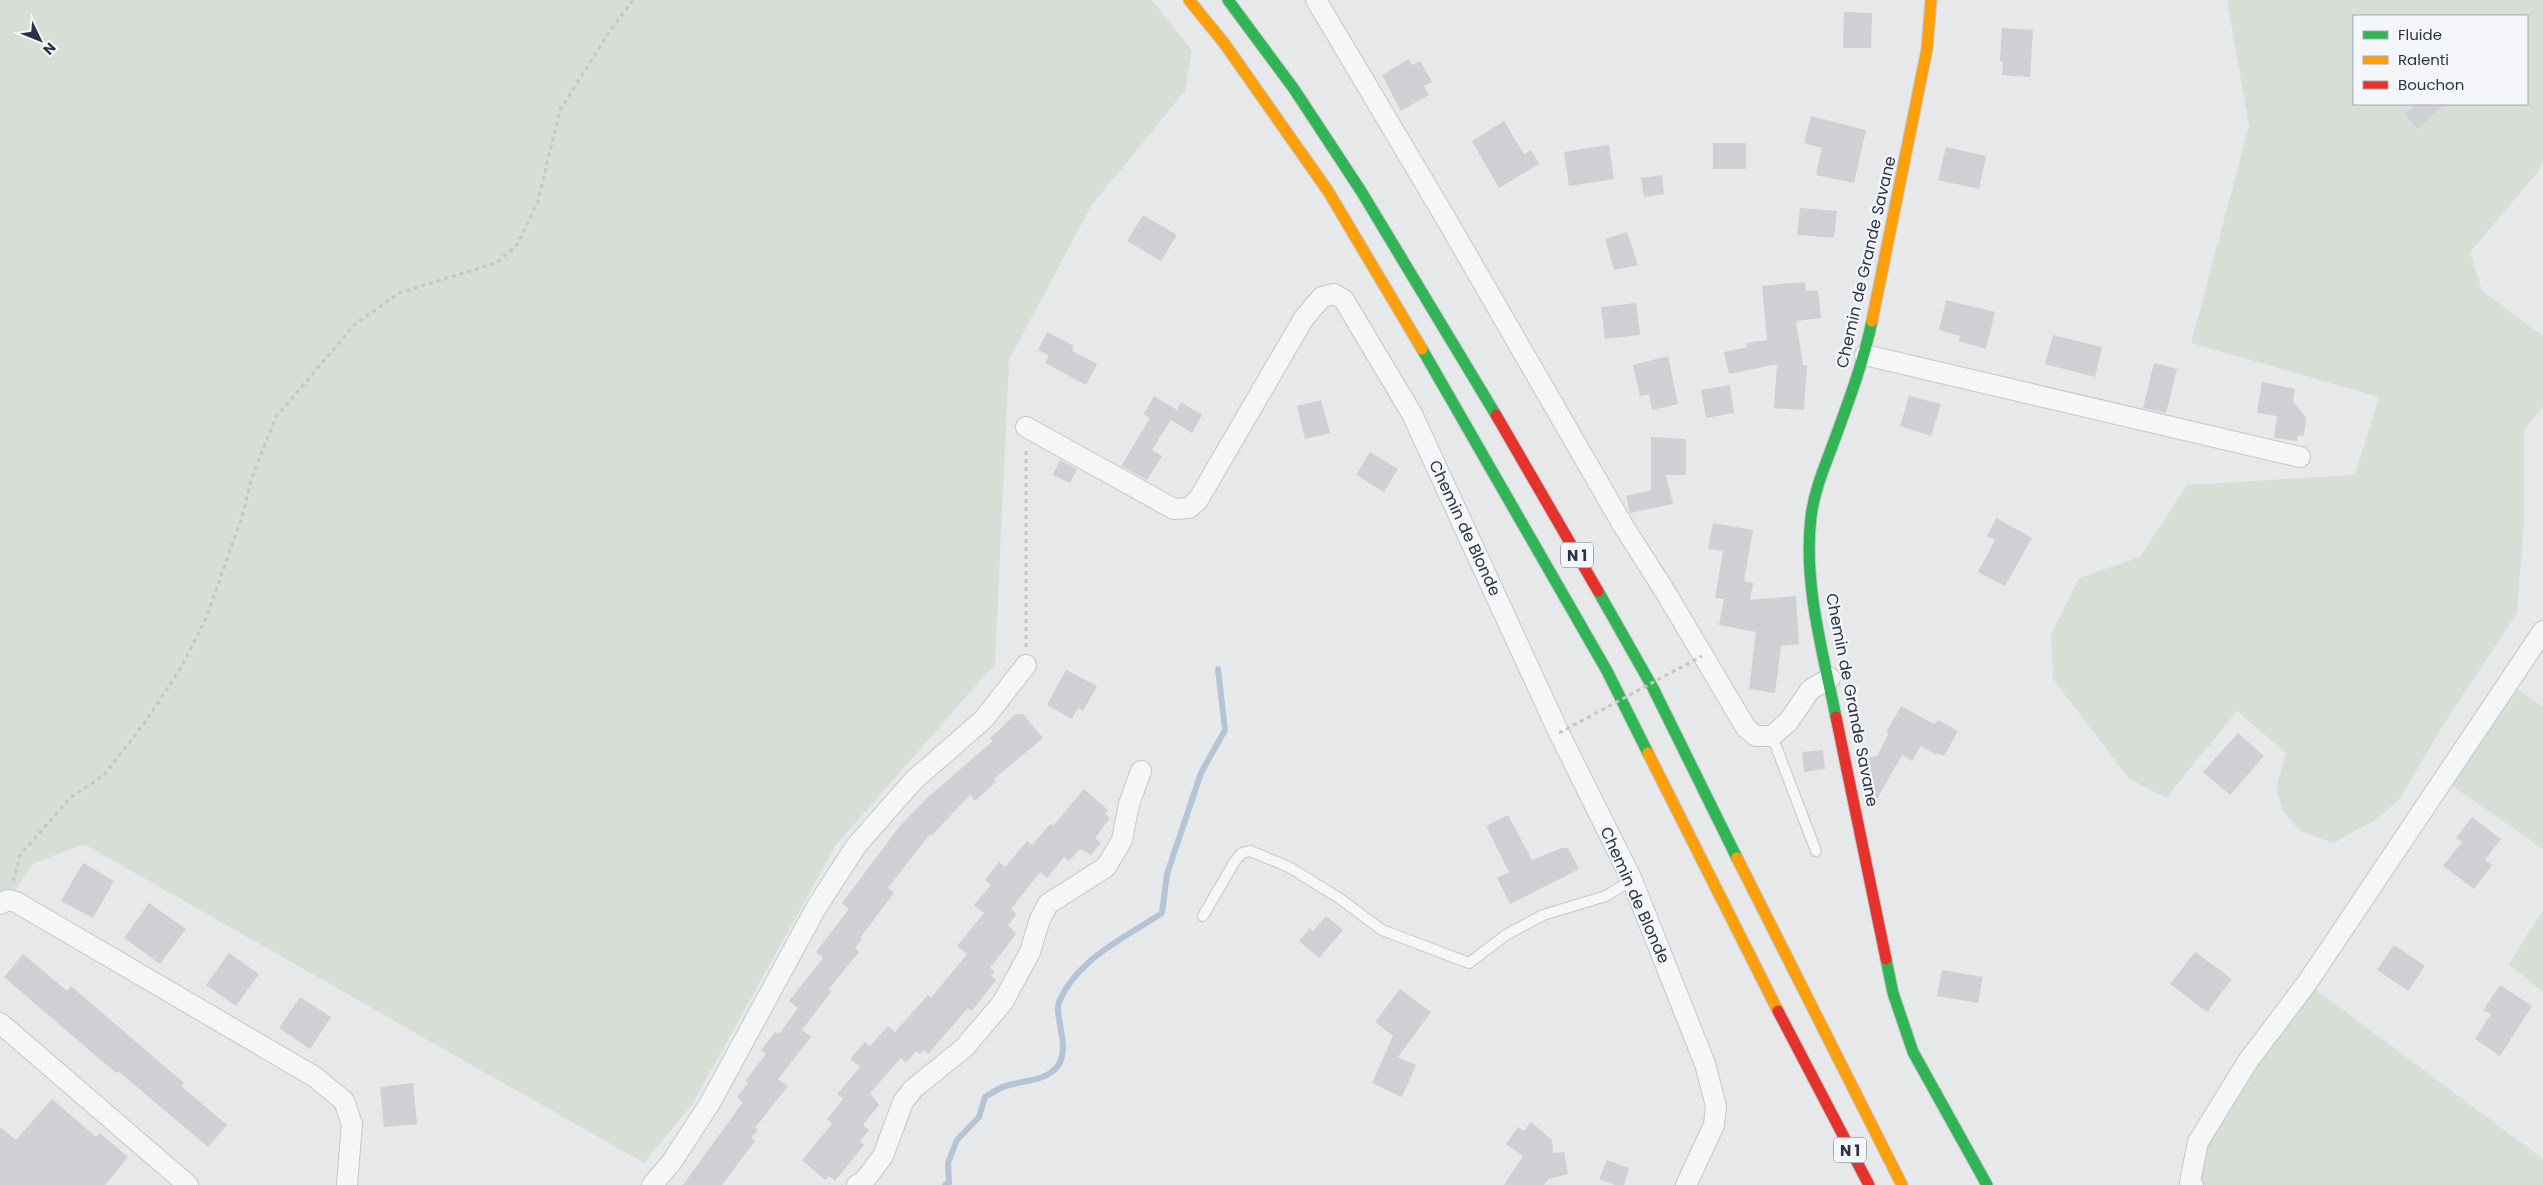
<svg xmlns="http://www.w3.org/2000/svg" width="2543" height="1185" font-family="Poppins,sans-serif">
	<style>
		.green { fill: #d6ded6; fill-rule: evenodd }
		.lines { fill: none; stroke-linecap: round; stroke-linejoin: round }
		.stream { stroke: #b4c4d5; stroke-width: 6 }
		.building { fill: #ced0d3 }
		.lane-casing { stroke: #c4c6c8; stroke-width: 12 }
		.street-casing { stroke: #c4c6c8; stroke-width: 22 }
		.fast-casing { stroke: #c4c6c8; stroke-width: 13 }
		.slow-casing { stroke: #c4c6c8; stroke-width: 13 }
		.jam-casing { stroke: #c4c6c8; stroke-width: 13 }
		.path { stroke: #c5c6ca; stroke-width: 3; stroke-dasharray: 4 4; stroke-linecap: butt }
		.lane { stroke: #f5f6f7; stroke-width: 10 }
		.street { stroke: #f5f6f7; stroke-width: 20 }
		.fast { stroke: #30b455; stroke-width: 11 }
		.slow { stroke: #ff9f0a; stroke-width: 11 }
		.jam { stroke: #e5322d; stroke-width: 11 }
		.path-bridge { stroke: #c5c6ca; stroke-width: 3; stroke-dasharray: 4 4; stroke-linecap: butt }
		.labels { text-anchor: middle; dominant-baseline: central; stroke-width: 4.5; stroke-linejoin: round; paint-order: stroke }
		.shield { fill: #f4f6f9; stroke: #676e7b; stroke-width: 1 }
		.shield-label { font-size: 15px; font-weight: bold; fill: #2b3445 }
		.street-label { font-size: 16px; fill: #2b3445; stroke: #f4f6f9 }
	</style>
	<rect width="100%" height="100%" fill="#e6e8ea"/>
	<!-- green -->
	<path class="green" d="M0,0h1152l40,50 -7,41 -94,115 -82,154 -14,304 -159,181 -143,258 -49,60 -560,-319 -50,19 -26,37 -8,4z
		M2227,0h316v161l-5,11 -68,80 12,39 61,45v70l-19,25v90l-7,92 -77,117 -40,69 -25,21 -42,23 -33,-12 -18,-21 -6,-23 10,-34 -49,-42 -71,87 -37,-19 -76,-100 -2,-45 28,-56 61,-21 47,-72 168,-10 24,-78 -188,-54 58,-217zM2354,16h173v88h-173z
		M2508,683l35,24v142l-100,-70z
		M2543,910v82l-34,-28z
		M2307,983l236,176v26h-350l5,-43z"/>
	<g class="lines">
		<!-- stream -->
		<path class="stream" d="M945,1185l4,-2 -1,-20 9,-23 22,-23 6,-20c7,-4 14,-9 21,-11 14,-5 35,-5 47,-15 22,-18 0,-53 6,-69 18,-43 67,-65 103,-89l5,-39 34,-101 24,-43 -7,-61"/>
	</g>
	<!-- building -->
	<path class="building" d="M1844,12l28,1 -1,35h-28z
		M2002,28l31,2 -3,47 -28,-2 1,-13 -3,-1z
		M1409,59l3,6 8,-4 12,21 -8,4 5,9 -28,16 -19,-36z
		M2416,104h29l-27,25 -13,-14z
		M1811,116l55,14 -12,53 -38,-8 6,-27 -18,-5z
		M1504,121l20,33 7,-4 8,14 -40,24 -27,-47z
		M1713,143h33v26h-33z
		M1609,145l5,34 -45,7 -5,-34z
		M1946,147l40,9 -7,33 -41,-9z
		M1662,175l2,19 -20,3 -3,-19z
		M1800,208l37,3 -3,27 -37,-3z
		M1143,215l34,20 -16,26 -34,-20z
		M1627,232l11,33 -24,5 -9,-31z
		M1805,282l1,9 12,-1 3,28 -25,3 7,44h4l-3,45 -30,-2 3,-44 -48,10 -5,-22 23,-5 -1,-4 21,-3 -5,-54z
		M1946,300l49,12 -9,37 -27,-8 1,-5 -21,-6z
		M1636,303l4,32 -35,4 -4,-32z
		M1047,332l27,14 -2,5 25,13 -11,21 -41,-22 4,-7 -11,-6z
		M2053,335l49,12 -7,30 -50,-13z
		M1668,356l10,48 -26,6 -3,-16 -9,2 -7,-31z
		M2154,363l23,6 -11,44 -23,-5z
		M2262,382l33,7 -2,12 13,17 -2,18 -6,-1 -1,6 -23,-3 3,-22 -20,-3z
		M1730,385l4,28 -28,5 -5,-28z
		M1154,396l23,14 4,-8 21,13 -10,18 -21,-13 1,-2 -20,32 10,6 -15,24 -26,-14 29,-48 -6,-4z
		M1909,396l32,8 -10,32 -31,-10z
		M1321,400l9,33 -25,6 -8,-33z
		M1651,437l35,2v36h-20l7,29 -43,9 -4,-17 25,-6z
		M1370,452l28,17 -14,23 -28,-17z
		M1060,460l17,9 -7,14 -17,-8z
		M1996,518l36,20 -27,48 -27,-14 17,-32 -8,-4z
		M1713,523l40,7 -9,51 9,2 -3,17 46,-4 3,48 -18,2 -6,47 -26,-4 7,-57 -37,-7 5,-26 -9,-1 8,-47 -15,-2z
		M1066,670l31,16 -14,25 -5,-3 -6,11 -25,-14z
		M1901,706l33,18 4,-4 20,11 -14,25 -7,-3 -1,2 -15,-9 -9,15 -10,-6 -26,46 -9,-43 10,-2 12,-23 -3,-1z
		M1016,714h7l20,24 -49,41 2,3 -21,19 -5,-6 -38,40 -2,-1 -42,54 6,5 -34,45 2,1 -7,9 4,4 -30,37 3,2 -30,39 9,7 -33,42 10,7 -33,42 3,2 -7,8 4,3 -33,44h-39l60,-83 -6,-5 11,-14 -3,-2 21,-27 -5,-4 14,-18 4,2 19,-26 -9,-7 34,-43 -7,-6 33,-43 -7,-6 57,-76 28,-29 66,-57 -3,-3z
		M2238,733l26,23 -34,39 -27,-23z
		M1823,750l2,19 -21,3 -2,-20z
		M1084,789l24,21 -3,4 5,4 -15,20 6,5 -10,12 -11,-6 -11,12 -5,-4 -17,21 -7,-6 -29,37 6,5 -9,11 8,9 -26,34 5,4 -4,4 5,4 -24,31 -4,-3 -40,46 -4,-4 -4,4 -4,-3 -10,12 -5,-5 -31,35 9,12 -16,20 6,5 -9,11 4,4 -29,36 -6,-5 -4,4 -23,-20 30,-36 -5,-5 16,-20 -6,-5 23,-27 -10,-8 15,-17 5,4 18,-20 7,6 33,-37 3,3 36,-44 -10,-8 27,-33 -10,-8 17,-20 -6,-5 14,-18 6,5 22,-26 5,4 18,-21 3,2z
		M1508,815l24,45 30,-12h6l11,21 -69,35 -13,-26 12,-6 -23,-46z
		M2472,817l29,22 -16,21 7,5 -18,24 -31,-23 19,-24 -6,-4z
		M83,863l31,18 -21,37 -32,-17z
		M149,903l37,26 -26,35 -36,-26z
		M1326,916l17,14 -24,28 -20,-17 11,-13 3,3z
		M2394,945l31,21 -17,25 -31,-21z
		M2195,952l37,27 -25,33 -37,-28z
		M229,953l30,21 -23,32 -30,-21z
		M23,954l44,37 4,-5 113,97 -3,3 46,39 -19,22 -90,-76 -2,2 -112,-96z
		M1942,970l41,7 -5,26 -41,-7z
		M2500,985l32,21 -32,50 -25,-17 16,-25 -8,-4z
		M1400,989l31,23 -33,45 18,8 -14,32 -30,-14 21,-47 -18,-14z
		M300,997l31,20 -21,32 -31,-21z
		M413,1083l4,41 -33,3 -4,-40z
		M52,1099l44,38 4,-4 28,24 -23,28h-105v-58l16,13z
		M1531,1122l21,18 1,13 11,-1 4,22 -19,5 -5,6h-40l19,-29 -17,-12 12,-17 6,4z
		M1607,1160l22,8 -5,17h-9l-16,-6z"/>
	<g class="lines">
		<defs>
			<path id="lane" d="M1772,736l44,115
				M1203,916l32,-55 7,-8 8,-2 39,16 50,31 43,32 87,33 37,-28 37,-20 63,-19 26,-16"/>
			<path id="street" d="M1316,0l129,217 179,310 42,66 80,135 10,8h16l17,-15 21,-31 20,-12
				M1865,355l435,102
				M1026,427l148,82 15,-1 9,-8 106,-182 18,-21 12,-3 10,6 68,114 147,319 73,147 73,184 11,42 -2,19 -28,60
				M0,904l8,-4 8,2 299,175 29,24 8,23 -5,61
				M0,1023l188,162
				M652,1185l19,-22 39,-60 106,-195 40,-62 58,-66 70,-61 42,-54
				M857,1185l7,-4 19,-25 20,-54 10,-13 51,-41 39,-46 27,-50 10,-33 8,-15 58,-37 16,-27 7,-36 12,-33
				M2193,1185l-3,-3 8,-40 50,-81 59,-78 236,-352"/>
			<path id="fast" d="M1228,0l66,89 67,102 135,224
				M1422,349l185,322 41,82
				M1598,591l55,97 84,170
				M1836,717c-13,-64 -33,-134 -25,-200 3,-25 13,-49 22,-73 15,-41 30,-80 39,-123
				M1886,959l7,34 20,59 74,133"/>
			<path id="slow" d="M1189,0l35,43 104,148 94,158
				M1872,321l55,-272 4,-49
				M1648,753l130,258
				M1737,858l165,327"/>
			<path id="jam" d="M1496,415l102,176
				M1836,717l50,242
				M1778,1011l91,174"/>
		</defs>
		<!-- lane casing -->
		<use href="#lane" class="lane-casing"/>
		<!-- street casing -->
		<use href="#street" class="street-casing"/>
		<!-- fast casing -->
		<use href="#fast" class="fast-casing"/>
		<!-- slow casing -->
		<use href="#slow" class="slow-casing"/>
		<!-- jam casing -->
		<use href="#jam" class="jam-casing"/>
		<!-- path -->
		<path class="path" d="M1026,647v-199
			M13,881l7,-26 51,-58 32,-21 43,-55 36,-55 24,-48 36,-101 10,-40 24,-60 79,-93 44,-31 97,-30 21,-18 21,-44 22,-91 50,-79 23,-31"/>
		<!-- lane -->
		<use href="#lane" class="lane"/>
		<!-- street -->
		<use href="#street" class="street"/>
		<!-- fast -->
		<use href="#fast" class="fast"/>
		<!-- slow -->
		<use href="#slow" class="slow"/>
		<!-- jam -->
		<use href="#jam" class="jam"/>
		<!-- path-bridge -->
		<path class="path-bridge" d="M1559,733l143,-77"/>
	</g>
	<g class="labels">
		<!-- shield labels -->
		<g class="shield">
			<rect x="1561" y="542.5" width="32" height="25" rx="4"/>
			<rect x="1834" y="1137.5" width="32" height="25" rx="4"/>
		</g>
		<g class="shield-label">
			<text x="1577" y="555">N 1</text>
			<text x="1850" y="1150">N 1</text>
		</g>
		<!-- street labels -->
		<g class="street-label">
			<text transform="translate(1866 262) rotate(-77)">Chemin de Grande Savane</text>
			<text transform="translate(1465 528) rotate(65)">Chemin de Blonde</text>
			<text transform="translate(1852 700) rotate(79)">Chemin de Grande Savane</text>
			<text transform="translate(1635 895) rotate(66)">Chemin de Blonde</text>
		</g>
	</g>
	<!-- legend -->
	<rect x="2353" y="15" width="175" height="90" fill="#f4f6f9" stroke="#a4a8b1"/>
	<rect x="2363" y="31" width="25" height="8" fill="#30b455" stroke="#a4a8b1"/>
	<text x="2398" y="40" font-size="15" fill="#2b3445">Fluide</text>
	<rect x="2363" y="56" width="25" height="8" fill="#ff9f0a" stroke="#a4a8b1"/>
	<text x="2398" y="65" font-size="15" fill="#2b3445">Ralenti</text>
	<rect x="2363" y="81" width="25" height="8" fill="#e5322d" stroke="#a4a8b1"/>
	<text x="2398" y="90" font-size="15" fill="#2b3445">Bouchon</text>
	<!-- north arrow -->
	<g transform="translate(40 40) rotate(133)" stroke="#f4f6f9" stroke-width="4" paint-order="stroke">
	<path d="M0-4L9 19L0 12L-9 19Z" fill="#2b3445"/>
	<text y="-8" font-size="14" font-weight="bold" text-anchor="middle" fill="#2b3445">N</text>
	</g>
</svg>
